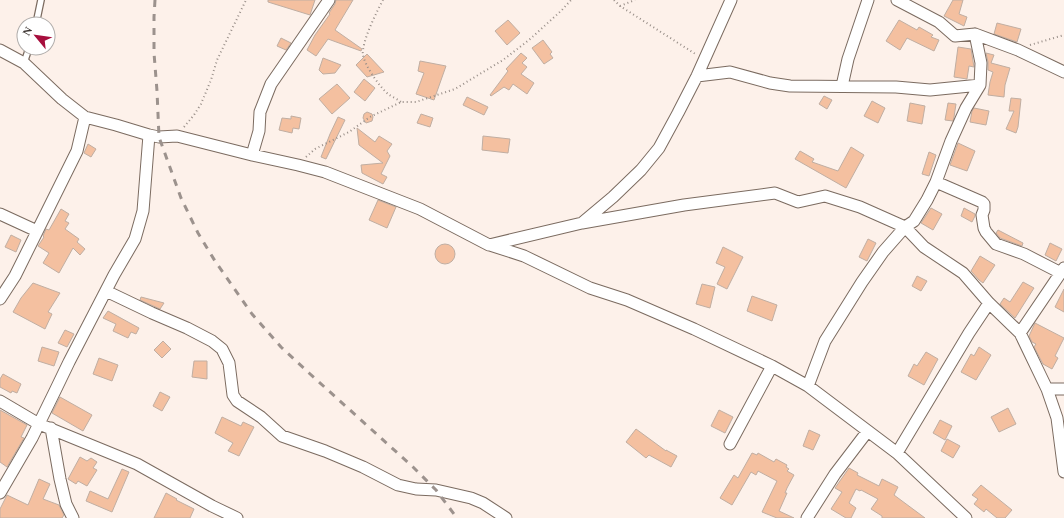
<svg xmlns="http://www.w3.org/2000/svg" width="1064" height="518" font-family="'Times New Roman',serif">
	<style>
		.building { fill: #f4c0a0; stroke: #c0aea2 }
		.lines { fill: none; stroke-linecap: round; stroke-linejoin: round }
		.lane-casing { stroke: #7b6b60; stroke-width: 8 }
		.street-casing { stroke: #7b6b60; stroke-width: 13 }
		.path { stroke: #988e88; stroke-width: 2; stroke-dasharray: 1 3; stroke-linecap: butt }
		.lane { stroke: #fff; stroke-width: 5.5 }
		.street { stroke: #fff; stroke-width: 11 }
		.rail { stroke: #9c928d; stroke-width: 3; stroke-dasharray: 7 7; stroke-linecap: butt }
	</style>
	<rect width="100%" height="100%" fill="#fdf1ea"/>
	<!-- building -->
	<path class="building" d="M268,0h47l-5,15 -42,-13z
		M336,0h17l-18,30 27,19 -1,2 -33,-12 -12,17 -9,-6 8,-15 15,-21 -1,-1 6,-9z
		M953,0h10l-4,14 8,3 -3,9 -20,-10z
		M508,20l12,13 -13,12 -12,-14z
		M899,20l18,10 2,-3 14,8 -2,2 8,3 -5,11 -27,-13 -7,12 -14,-9z
		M997,23l24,6 -4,13 -23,-8z
		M281,38l10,5 -5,7 -9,-4z
		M543,40l9,12 -2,2 3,4 -9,6 -12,-16z
		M958,47l13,2 3,18 -5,-1 -2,13 -13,-2z
		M521,53l6,5 -5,5 5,4 -6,7 13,9 -7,11 -14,-10 -4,6 -5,-3 -13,9 -1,-1 18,-24 -2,-2z
		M986,53l8,2 -3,8 19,5 -5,17 -1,12 -16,-2 2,-13 3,-10 -5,-2v-8z
		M367,54l17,18 -17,5 -11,-12z
		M323,58l18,7 -6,8 -12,1 -4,-4z
		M420,61l26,5 -12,34 -18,-6 8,-21 -6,-2z
		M364,79l11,9 -10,13 -11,-9z
		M337,84l13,14 -18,16 -13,-15z
		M824,96l8,4 -5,9 -8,-5z
		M467,97l21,10 -4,8 -21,-10z
		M1011,98l10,1 -3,28 -2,6 -10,-4 8,-18h-5z
		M872,101l13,7 -7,15 -14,-7z
		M910,103l15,3 -3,18 -15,-3z
		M948,103l8,1 -2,13 -1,4 -8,-1z
		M974,108l15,3 -3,14 -16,-3 2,-11z
		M367,112l5,2 1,3 -1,4 -6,2 -3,-5 1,-4z
		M421,114l12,4 -3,9 -13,-4z
		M291,116l10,2 -2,11 -6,-1 -1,5 -13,-3 3,-12 9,1z
		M338,117l7,3 -19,39 -5,-2 9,-23z
		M357,128l18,14 4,-6 13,8 -5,7 3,5 -9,18 6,3 -4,7 -21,-11 -1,-8 22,-2 -24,-18z
		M483,136l27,3 -2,14 -26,-3z
		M958,143l17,8 -8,20 -17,-6z
		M88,144l8,5 -5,8 -7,-4z
		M851,147l13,8 -18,33 -51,-29 5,-8 14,8 -2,3 26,9z
		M929,152l7,3 -7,21 -7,-2z
		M378,200l18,7 -9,21 -18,-8z
		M931,208l11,6 -9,16 -12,-7z
		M964,208l11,6v2l-3,6 -11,-6z
		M61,209l8,5 -4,7 4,2 -4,6 14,10 -2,3 8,7 -5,6 -7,-7 -14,25 -16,-10 6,-10 -11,-7 6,-9 -1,-1 3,-7 3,1z
		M998,230l25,13 -1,3 -22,-8 -4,-5z
		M11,235l10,5 -5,12 -11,-5z
		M868,239l8,4 -9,18 -8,-4z
		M1050,243l12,6 -6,12 -11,-6z
		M435 254a10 10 0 1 1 20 0a10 10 0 1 1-20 0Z
		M723,247l20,10 -16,32 -10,-5 8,-17 -9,-4z
		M980,256l15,9 -12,18 -4,-3 -8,-9z
		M917,276l10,5 -6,10 -9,-5z
		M1023,282l11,6 -19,30 -15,-14 4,-6 6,4z
		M33,283l27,10 -12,19 4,2 -7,15 -32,-17 8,-14z
		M702,284l13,3 -5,21 -14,-4z
		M1064,289v23l-9,-5z
		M752,296l25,9 -5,16 -25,-10z
		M141,297l23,6 -4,6 -20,-9z
		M108,311l31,17 -3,6 -5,-2 -3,6 -15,-7 3,-7 -13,-6z
		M1035,323l29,15 -9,18 3,2 -6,11 -9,-5 -9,-17 2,-3 -4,-2 -3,-6z
		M65,330l9,4 -7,13 -9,-4z
		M163,341l8,8 -9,9 -8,-8z
		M42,347l17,5 -5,14 -16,-5z
		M979,347l12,8 -15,25 -15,-8 10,-18 3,2z
		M926,352l12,7 -14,26 -16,-9 6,-12 3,2z
		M99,358l19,7 -6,16 -19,-7z
		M194,361h13v18l-15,-2z
		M3,374l18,10 -4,9 -5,-2 -1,2 -11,-6v-8z
		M160,392l10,5 -8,14 -9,-5z
		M60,397l32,18 -9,16 -31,-18z
		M1008,408l8,16 -17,8 -8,-15z
		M0,410l27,15 -6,12 3,1 -17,29 -7,-5z
		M719,410l14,7 -8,16 -14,-7z
		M222,417l19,9 2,-4 11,5 -15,29 -11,-5 5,-8 -18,-10z
		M940,420l12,6 -7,14 -12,-7z
		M636,429l30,22v-1l11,6 -6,11 -22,-12 -3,3 -20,-16z
		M809,430l11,5 -7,15 -10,-4z
		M947,439l13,7 -7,12 -12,-7z
		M752,453l5,2 1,-2 16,9 2,-3 11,6 -1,2 3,2 -2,2 7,4 -7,13 -2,5h2l-8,18 15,7h-17l-15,-6 15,-31 -19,-10 -2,4 -5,-3 -19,33 -12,-7 14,-23 4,3z
		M80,457l7,4 4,-3 6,4 -4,6 4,2 -10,16 -9,-5 -2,3 -8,-5z
		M849,468l9,5 -1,2 22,11 3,-7 16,8 -4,8 31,23h-43v-2l-11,-7 7,-10 -17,-9 -1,1 -4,-2 -7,14 7,5 -5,10h-5l-15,-9 11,-17 -7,-4z
		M122,469l7,3 -17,40 -26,-11 4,-10 18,8z
		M39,479l11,5 -7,15 16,6 5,10 -2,3h-62v-9l7,-14 21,10z
		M981,485l31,25 -7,8h-8l-11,-9 -2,3 -10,-8 4,-5 -6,-4z
		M166,493l11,6 -1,1 18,9 -4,9h-36z"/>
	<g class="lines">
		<defs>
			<path id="lane" d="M36,24l5,-24
				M24,63l5,-15"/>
			<path id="street" d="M897,0l42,22 16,14 20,-2 43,16 46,22
				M0,50l24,13 38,36 23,18 31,8 33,10 10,2 18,-1 75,19 46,10 27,7 95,37 69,36 93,-22 31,-26 28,-27 18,-22 19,-35 19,-37 34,-76
				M697,76l33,-4 40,11 20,3 106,1 34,3 50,-5
				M842,86l6,-27 20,-59
				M252,155l7,-24 1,-19 11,-28 58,-84
				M936,182l46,20 2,2v6l-2,5 2,13 2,4 10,12 28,10 37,19
				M0,214l37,17
				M582,223l102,-18 91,-12 23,9 27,-6 35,11 45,20 19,20 39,26 26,30 31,30 27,56 10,29 7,54
				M490,245l34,11 66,32 37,12 67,29 78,37 36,20 89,67 69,65
				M106,291l46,22 35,15 25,13 10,8 7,14 4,32 4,6 24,16 21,19 43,15 38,16 35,18 18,4 20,1 35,8 12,5 23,15
				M0,299l15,-23 62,-125 8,-34
				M1020,333l44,-65
				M808,386l17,-45 37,-59 21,-30 22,-25 9,-6 13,-21 9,-18 15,-41 15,-33 14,-23 1,-22 -6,-29
				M1047,389h17
				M0,401l39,23 98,40 75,42 25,12
				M51,428l9,51 6,25 7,14
				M730,444l42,-78
				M897,453l72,-120 20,-30
				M0,493l32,-55 23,-47 14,-29 45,-87 21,-36 8,-28 6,-76
				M807,518l28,-44 32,-42"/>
		</defs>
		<!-- lane casing -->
		<use href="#lane" class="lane-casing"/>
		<!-- street casing -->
		<use href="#street" class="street-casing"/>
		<!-- path -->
		<path class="path" d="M383,0c-6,11 -22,43 -20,55 2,11 16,31 25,39 4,3 9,5 13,8
			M614,0l6,6 77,49
			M620,6l15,-6
			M1030,45l34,-10
			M184,127l10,-12 7,-11 10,-24 6,-20 29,-60
			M306,157l9,-8 34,-17 21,-15 31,-15h15l39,-13 48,-29 26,-20 33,-30 9,-10"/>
		<!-- lane -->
		<use href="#lane" class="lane"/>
		<!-- street -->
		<use href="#street" class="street"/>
		<!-- rail -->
		<path class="rail" d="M155,0l-1,17v36l3,38 2,46 22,61 17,35 17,28 37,53 29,33 28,26 104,94 23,23 21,28"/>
	</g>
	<!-- north arrow -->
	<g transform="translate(36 36) rotate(299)"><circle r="19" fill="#ffffff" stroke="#b0adab"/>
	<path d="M0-3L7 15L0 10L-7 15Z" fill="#a70e3d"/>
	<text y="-6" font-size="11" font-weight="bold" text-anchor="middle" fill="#3a322e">N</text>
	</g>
</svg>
